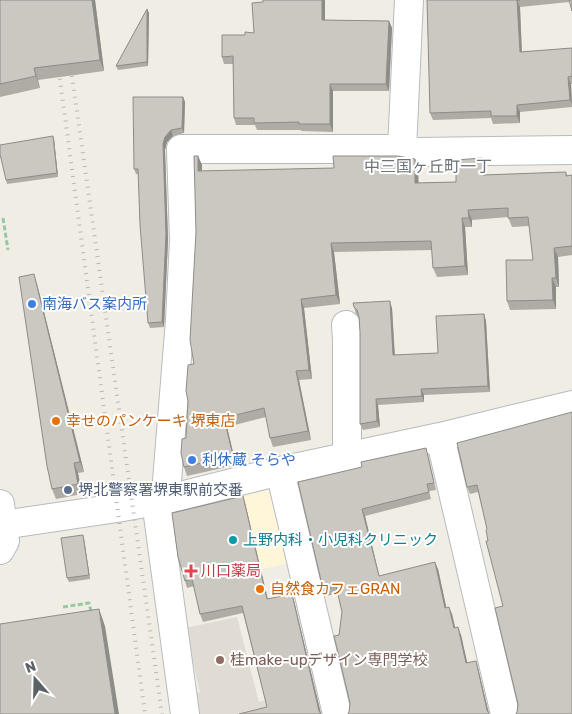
<svg xmlns="http://www.w3.org/2000/svg" width="572" height="714" font-family="Rubik,'Noto Sans JP',sans-serif">
	<style>
		.commercial { fill: #fff6da }
		.education { fill: #e0dcd3 }
		.lines { fill: none; stroke-linecap: round; stroke-linejoin: round }
		.minor-casing { stroke: #b7bbbf; stroke-width: 30 }
		.path { stroke: #96c8a4; stroke-width: 3; stroke-dasharray: 5 2.5; stroke-linecap: butt }
		.minor { stroke: #fff; stroke-width: 28 }
		.rail { stroke: #b6b7b7; stroke-width: 4; stroke-dasharray: 1 6; stroke-linecap: butt }
		.wall { fill: #afaca6 }
		.shaded-wall { fill: #8e8c87 }
		.building { fill: #cbc8c1; stroke: #8e8c87 }
		.shop-dot { fill: #3f7fe0; stroke: #fff; stroke-width: 2 }
		.food-dot { fill: #e8710a; stroke: #fff; stroke-width: 2 }
		.service-dot { fill: #5c6f8a; stroke: #fff; stroke-width: 2 }
		.culture-dot { fill: #0f9aa8; stroke: #fff; stroke-width: 2 }
		.health-dot { fill: #e0444e; stroke: #fff; stroke-width: 2 }
		.education-dot { fill: #8d6e63; stroke: #fff; stroke-width: 2 }
		.labels { text-anchor: middle; dominant-baseline: central; stroke-width: 4; stroke-linejoin: round; paint-order: stroke }
		.shop-label { font-size: 15px; fill: #366cbe; stroke: #fff; text-anchor: start }
		.food-label { font-size: 15px; fill: #c56008; stroke: #fff; text-anchor: start }
		.service-label { font-size: 15px; fill: #4e5e75; stroke: #fff; text-anchor: start }
		.culture-label { font-size: 15px; fill: #0d838f; stroke: #fff; text-anchor: start }
		.health-label { font-size: 15px; fill: #be3a42; stroke: #fff; text-anchor: start }
		.education-label { font-size: 15px; fill: #785e54; stroke: #fff; text-anchor: start }
		.neighbourhood-label { font-size: 16px; fill: #6d7378; stroke: #fff }
	</style>
	<rect width="100%" height="100%" fill="#f0ede4"/>
	<!-- commercial -->
	<path class="commercial" d="M272,489l17,74 -76,17 -22,-73z"/>
	<!-- education -->
	<path class="education" d="M237,617l22,85 20,-5 -15,17h-71l-4,-19 11,-3 -15,-64z"/>
	<g class="lines">
		<defs>
			<path id="minor" d="M402,149l7,-149
				M346,325l1,15v116
				M440,437l65,277
				M280,471l57,243
				M168,499l-1,-18 13,-161 4,-80 -3,-91h221l15,3 155,-2
				M156,501l29,213
				M0,504l5,37 -5,9
				M3,525l114,-17 51,-9 112,-28 160,-34 132,-32"/>
		</defs>
		<!-- minor casing -->
		<use href="#minor" class="minor-casing"/>
		<!-- path -->
		<path class="path" d="M3,218l5,32
			M63,607l26,-4 2,8 -3,1"/>
		<!-- minor -->
		<use href="#minor" class="minor"/>
		<!-- rail -->
		<path class="rail" d="M70,62l92,652
			M58,65l87,649"/>
	</g>
	<!-- wall -->
	<path class="wall" d="M0,0h95l9,71 -66,9 2,8 -40,9z
		M325,0v20l64,1 3,7 -3,63h-56v41l-32,-1v-1h-44l-2,-5h-19l-2,-7 -1,-54h-9l-2,-7 23,-22 9,-2 9,-31z
		M427,0h145l-3,2 -49,5 2,45 50,-4v36h-1l1,23 -52,5v11l-27,1 -2,-6 -58,2 -3,-7z
		M147,9l2,4 -1,53 -30,4 -2,-4z
		M183,97l2,5 -1,31 -11,3 -6,6 -2,8 3,90 -4,87 -14,1 -2,-5 -10,-149h-2l-2,-5z
		M54,139l4,38 -51,7 -1,-4z
		M198,156l4,9v6l132,-3 81,-9 3,9v15l38,-1 26,-24 3,9v8l81,-3 1,3h5v80l-14,2 1,30h-3v22l-46,1 -3,-9 26,-41 -4,-34 -17,1 -4,-10 -36,3v7h-7l3,48 -31,2 -4,-9 -1,-18 -98,2 6,52 -36,4 8,71 -13,1 12,60 -38,7 -3,-9 -4,-21 -39,10 9,38 -49,11 -3,-9 10,-103z
		M37,284l47,188 -6,1 4,21 -26,5 -4,-10z
		M354,307l38,1 3,47 43,-2 46,-39 2,7 4,71 -66,3v7l-46,3 2,22 -17,3 -3,-6v-92l-1,-15 -3,-3z
		M572,412l-55,300 1,-8 -15,-98 -15,-65 -1,-12 -9,-37 -8,2 -3,-7z
		M426,448l2,7 8,35 -7,1 2,8 -66,17 14,60 59,-7 8,38 6,7 3,14 6,7 6,28 9,-2 2,7 11,46 -140,-2 1,-9 -11,-68 3,-23 -4,-18 -13,2 -2,-7 39,-122z
		M243,496l2,7 23,96 26,2 27,113 -54,-7 -24,-94 -40,9 -3,-8 -6,-28 -7,2 -2,-7z
		M84,539l6,40 -21,3 -2,-4z"/>
	<!-- shaded-wall -->
	<path class="shaded-wall" d="M92,0h3l9,71 -4,-11z
		M322,0h3v27l-3,-7z
		M517,0l3,7 2,53 -2,-8z
		M147,9l2,4 -1,53 -1,-4z
		M389,21l3,7 -3,63 -3,-7z
		M34,68l4,12 2,8 -4,-12z
		M568,77l3,7 1,21 -2,-5z
		M330,84l3,7v41l-3,-8z
		M183,97l2,5 -1,31 -2,-5z
		M517,105l3,7v11l-3,-7z
		M171,130l2,6 -6,6 -2,8 3,90 -4,87 -2,-5 1,-178 2,-7z
		M53,136l1,3 4,38 -1,-4z
		M198,156l4,9 -1,15 -3,-9z
		M482,158l3,9 1,17 -3,-9z
		M415,159l3,9 1,24 -4,-9z
		M468,210l4,10v7l-3,-9z
		M462,218l3,9 3,48 -3,-9z
		M331,243l3,9 6,52 -4,-9z
		M554,248l4,9 1,30 -3,-9z
		M34,274l3,10 47,188 -4,-10z
		M552,278l4,9v22l-3,-9z
		M301,299l3,9 8,71 -3,-9z
		M390,301l2,7 3,54 -2,-7z
		M484,314l2,7 4,71 -2,-6z
		M296,371l3,9 12,60 -3,-9z
		M421,389l3,6v7l-2,-6z
		M376,399l2,6 2,22 -3,-6z
		M224,418l3,9 9,38 -3,-9z
		M74,463l4,10 4,21 -4,-10z
		M243,496l2,7 24,103 -2,-7z
		M362,509l3,7 16,67 -2,-7z
		M83,535l1,4 6,40 -1,-4z
		M435,562l3,7 10,46 -3,-7z
		M292,594l2,7 27,113 -2,-3z
		M449,607l3,7 5,21 -3,-7z
		M99,609l6,17 14,88h-4z
		M458,627l3,8 8,35 -3,-7z
		M476,661l2,7 11,46 -2,-4z"/>
	<!-- building -->
	<path class="building" d="M0,0h92l8,60 -66,8 2,8 -36,8z
		M263,0h59v20l67,1 -3,63h-56v40h-31v-2l-45,1v-5h-20l-1,-62 -11,1v-22h23v-3l9,1 -2,-30 11,-1z
		M427,0h93h-3l3,52 52,-4v28l-4,1 2,23 -53,5v11h-26v-5l-61,2z
		M569,0h3v11z
		M147,9v53l-31,4z
		M133,97h50l-1,31 -11,2 -6,7 -2,7 3,90 -4,88 -14,1 -8,-98 -2,-56h-4z
		M53,136l4,37 -51,7 -6,-26v-9z
		M194,156h4v15l136,-3 -1,-12h64l18,3v24l41,-1v-22l26,-2 1,17 83,-3v4l6,-1v71l-18,2 2,30h-4l1,22 -46,1 -1,-41h27l-5,-43 -20,1v-10l-40,2 1,8h-7l3,48 -32,2 -2,-27 -100,2 5,52 -35,4 8,71 -13,1 12,60 -38,7 -6,-30 -40,10 9,38 -49,11 -3,-14 1,-14 4,-1 2,-37 -2,-10 2,-26 6,-1 -4,-24 6,-108z
		M34,274l46,188 -6,1 4,21 -26,5 -5,-23 -28,-189z
		M390,301l3,54 45,-2 -2,-37 48,-2 4,72 -67,3 1,7 -46,3 1,22 -17,3v-92l-1,-15 -2,-7 -3,-3 -1,-4z
		M572,412v302h-56l1,-2 1,-8 -23,-96 8,-2 -17,-65h2l-2,-11 1,-1 -10,-44 -10,2 -10,-44z
		M426,448l8,35 -7,1 2,8 -67,17 17,67 56,-14 10,46 4,-1 5,21 4,-1 8,36 10,-2 11,49 2,4h-141l1,-2 1,-9 -16,-67 5,-1 3,-23 -6,-26 -13,3 -25,-107 64,-15 -1,-5z
		M243,496l24,103 25,-5 27,117 2,3h-82l28,-7 -25,-101 -42,8 -8,-35 -7,2 -7,-24 -6,-44z
		M83,535l6,40 -22,3 -6,-40z
		M99,609l16,105h-115v-90z"/>
	<!-- markers -->
	<g class="shop-dot">
		<circle cx="32" cy="304" r="5"/>
		<circle cx="192" cy="460" r="5"/>
	</g>
	<g class="food-dot">
		<circle cx="56" cy="421" r="5"/>
		<circle cx="260" cy="589" r="5"/>
	</g>
	<circle class="service-dot" cx="68" cy="490" r="5"/>
	<circle class="culture-dot" cx="233" cy="540" r="5"/>
	<path class="health-dot" d="M188.5 563.5h5v5h5v5h-5v5h-5v-5h-5v-5h5z"/>
	<circle class="education-dot" cx="220" cy="660" r="5"/>
	<g class="labels">
		<!-- shop labels -->
		<g class="shop-label">
			<text x="42" y="304">南海バス案内所</text>
			<text x="202" y="460">利休蔵 そらや</text>
		</g>
		<!-- food labels -->
		<g class="food-label">
			<text x="66" y="421">幸せのパンケーキ 堺東店</text>
			<text x="270" y="589">自然食カフェGRAN</text>
		</g>
		<!-- service labels -->
		<g class="service-label">
			<text x="78" y="490">堺北警察署堺東駅前交番</text>
		</g>
		<!-- culture labels -->
		<g class="culture-label">
			<text x="243" y="540">上野内科・小児科クリニック</text>
		</g>
		<!-- health labels -->
		<g class="health-label">
			<text x="201" y="571">川口薬局</text>
		</g>
		<!-- education labels -->
		<g class="education-label">
			<text x="230" y="660">桂make-upデザイン専門学校</text>
		</g>
		<!-- neighbourhood labels -->
		<g class="neighbourhood-label">
			<text x="428" y="166">中三国ヶ丘町一丁</text>
		</g>
	</g>
	<!-- north arrow -->
	<g transform="translate(35 679) rotate(340)" stroke="#ffffff" stroke-width="4" paint-order="stroke">
	<path d="M0-4L9 19L0 12L-9 19Z" fill="#5c6166"/>
	<text y="-8" font-size="14" font-weight="bold" text-anchor="middle" fill="#5c6166">N</text>
	</g>
</svg>
